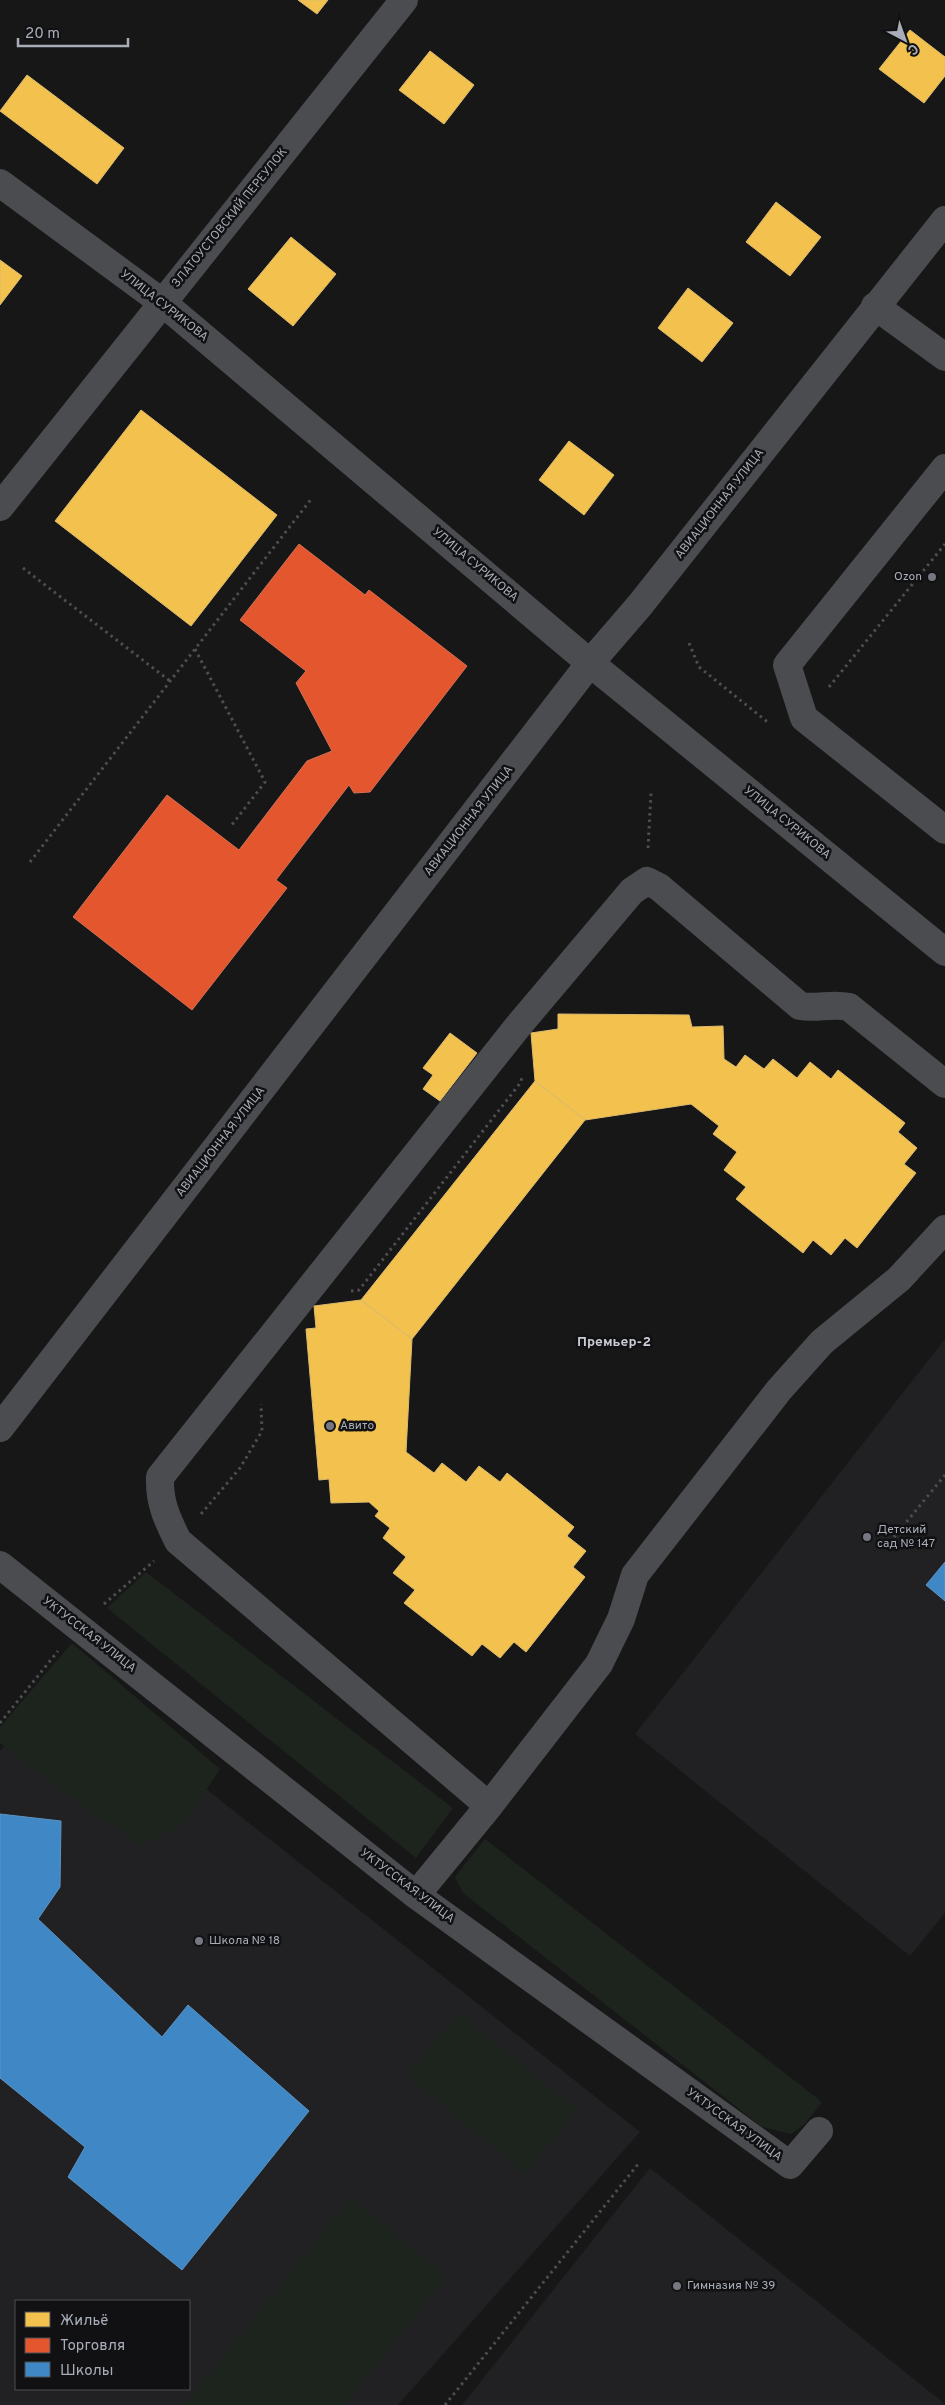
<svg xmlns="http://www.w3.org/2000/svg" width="945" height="2405" font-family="Overpass,sans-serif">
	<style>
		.built { fill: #212123; fill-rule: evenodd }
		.green { fill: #1d241e }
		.homes { fill: #f2c14e; stroke: #dcbb6e }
		.shops { fill: #e4572e; stroke: #d27157 }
		.schools { fill: #3f88c5; stroke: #5e93c1 }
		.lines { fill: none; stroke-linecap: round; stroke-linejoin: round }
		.path { stroke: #4d4e52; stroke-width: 3; stroke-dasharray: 2.5 4; stroke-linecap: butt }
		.minor { stroke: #4b4c50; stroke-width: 28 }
		.poi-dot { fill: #757880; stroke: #111113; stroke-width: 2 }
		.labels { text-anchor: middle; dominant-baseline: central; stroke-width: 5; stroke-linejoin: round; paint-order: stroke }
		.street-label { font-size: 12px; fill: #a8adb8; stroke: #111113 }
		.poi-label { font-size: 12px; fill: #a8adb8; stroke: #111113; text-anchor: start }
		.neighbourhood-label { font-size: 14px; font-weight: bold; fill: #c9ccd4; stroke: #111113 }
	</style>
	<rect width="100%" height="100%" fill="#171717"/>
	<!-- built -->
	<path class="built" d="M945,1339v574l-35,43 -275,-222z
		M62,1675l578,457 -242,273h-398v-654zM16,2301h173v88h-173z
		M650,2168l295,236v1h-483z"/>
	<!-- green -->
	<path class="green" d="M146,1572l307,236 -37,50 -309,-250z
		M72,1643l148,126 -37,56 -42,20 -37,-24 -104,-78v-16z
		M485,1839l337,263 -17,22 -14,10 -29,-7 -299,-234 -8,-16z
		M459,2013l118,97 -52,63 -119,-98z
		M351,2198l96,78 -103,129h-160z"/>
	<!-- homes -->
	<path class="homes" d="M298,0h30l-11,14z
		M910,30l35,27v19l-21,27 -45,-34z
		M430,51l44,34 -30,39 -45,-34z
		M27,75l97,73 -27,36 -97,-73z
		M776,202l45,35 -31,39 -44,-34z
		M291,237l45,37 -43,52 -45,-37z
		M0,260l22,16 -22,29z
		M688,288l45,35 -31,39 -44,-34z
		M141,410l136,105 -86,111 -136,-105z
		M569,441l45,34 -30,40 -45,-35z
		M558,1014l131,1 3,12 31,-1 1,33 12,8 9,-12 19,14 9,-10 24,19 13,-16 21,17 7,-9 67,53 -7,9 19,16 -13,16 12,9 -59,75 -12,-10 -14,17 -18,-15 -10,13 -67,-54 10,-12 -22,-17 13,-18 -24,-18 6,-8 -28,-22 -106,16 -50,-39 -4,-48 27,-4z
		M450,1033l27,20 -37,48 -17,-12 10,-14 -10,-7z
		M535,1081l50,39 -173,219 -51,-39z
		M361,1300l51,39 -6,113 28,21 8,-10 24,19 13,-16 21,16 7,-9 67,54 -7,9 19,15 -13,16 12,10 -59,75 -12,-10 -14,16 -18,-14 -10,12 -68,-53 11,-13 -22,-17 13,-16 -23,-19 7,-10 -15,-12 4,-5 -10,-9 -38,1 -2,-24 -10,1 -13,-151 10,-1 -2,-22z"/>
	<!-- shops -->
	<path class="shops" d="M299,544l66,51 4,-5 98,76 -97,126 -16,1 -5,-8 -73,95 11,8 -95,122 -119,-93 94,-122 72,55 68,-89 25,-10 -36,-68 10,-12 -66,-51z"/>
	<!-- schools -->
	<path class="schools" d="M945,1562v39l-19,-16z
		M0,1814l61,7 -1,66 -22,32 124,118 26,-32 121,106 -127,159 -114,-93 17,-30 -85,-69z"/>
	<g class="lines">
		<!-- path -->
		<path class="path" d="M23,568l147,113
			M689,643l10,24 71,57
			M195,649l70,133 -34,44
			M829,687l116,-143
			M648,848l3,-55
			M30,862l282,-364
			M351,1291l8,-1 162,-208 1,-7
			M201,1514l39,-46 22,-37 -1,-27
			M890,1542l55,-67
			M104,1604l50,-43
			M0,1723l58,-72
			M445,2405l194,-242"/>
		<!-- minor -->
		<path class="minor" d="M0,183l163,120 427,360 355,289
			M875,306l70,51
			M945,468l-158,197 17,53 141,112
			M0,507l404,-507
			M0,1428l590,-765 50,-58 305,-385
			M0,1565l416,330 374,270 29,-34
			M489,1806l-311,-265c-11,-22 -19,-39 -18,-64l359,-452 113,-134 15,-10 12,6 141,119c17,3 32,-3 49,1l96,77
			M416,1895l73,-89 110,-142 22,-45 14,-44 144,-185 43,-48 77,-63 46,-50"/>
	</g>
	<!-- markers -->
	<g class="poi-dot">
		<circle cx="932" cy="577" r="5"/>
		<circle cx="330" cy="1426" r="5"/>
		<circle cx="867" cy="1537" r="5"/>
		<circle cx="199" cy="1941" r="5"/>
		<circle cx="677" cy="2286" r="5"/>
	</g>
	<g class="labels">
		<!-- street labels -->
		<g class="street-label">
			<text transform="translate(230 218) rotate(-51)">ЗЛАТОУСТОВСКИЙ ПЕРЕУЛОК</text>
			<text transform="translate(164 306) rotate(38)">УЛИЦА СУРИКОВА</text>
			<text transform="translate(720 504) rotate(-52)">АВИАЦИОННАЯ УЛИЦА</text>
			<text transform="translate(475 565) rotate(40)">УЛИЦА СУРИКОВА</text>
			<text transform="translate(469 821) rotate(-52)">АВИАЦИОННАЯ УЛИЦА</text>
			<text transform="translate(787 823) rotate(39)">УЛИЦА СУРИКОВА</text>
			<text transform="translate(221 1142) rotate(-52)">АВИАЦИОННАЯ УЛИЦА</text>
			<text transform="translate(89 1635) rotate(38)">УКТУССКАЯ УЛИЦА</text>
			<text transform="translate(407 1886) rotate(37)">УКТУССКАЯ УЛИЦА</text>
			<text transform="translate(734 2125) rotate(36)">УКТУССКАЯ УЛИЦА</text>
		</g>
		<!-- poi labels -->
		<g class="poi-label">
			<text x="922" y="577" text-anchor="end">Ozon</text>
			<text x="340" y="1426">Авито</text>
			<text x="877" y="1530">Детский<tspan x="877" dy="14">сад № 147</tspan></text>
			<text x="209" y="1941">Школа № 18</text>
			<text x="687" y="2286">Гимназия № 39</text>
		</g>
		<!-- neighbourhood labels -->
		<g class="neighbourhood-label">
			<text x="614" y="1342">Премьер-2</text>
		</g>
	</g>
	<!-- legend -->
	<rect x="15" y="2300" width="175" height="90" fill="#111113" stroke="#4d4f55"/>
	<rect x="25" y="2312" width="25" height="15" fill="#f2c14e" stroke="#4d4f55"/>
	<text x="60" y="2325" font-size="15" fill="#a8adb8">Жильё</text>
	<rect x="25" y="2338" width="25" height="15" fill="#e4572e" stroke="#4d4f55"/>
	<text x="60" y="2350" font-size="15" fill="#a8adb8">Торговля</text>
	<rect x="25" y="2362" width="25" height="15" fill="#3f88c5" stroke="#4d4f55"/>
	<text x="60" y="2375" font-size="15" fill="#a8adb8">Школы</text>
	<!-- north arrow -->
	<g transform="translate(905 40) rotate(139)" stroke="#111113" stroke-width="4" paint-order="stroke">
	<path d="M0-4L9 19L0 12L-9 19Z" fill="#a8adb8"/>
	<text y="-8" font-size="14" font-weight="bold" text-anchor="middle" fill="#a8adb8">С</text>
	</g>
	<!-- scale -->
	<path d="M18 38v8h110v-8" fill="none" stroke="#a8adb8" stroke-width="2.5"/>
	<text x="25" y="38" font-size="15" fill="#a8adb8" stroke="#111113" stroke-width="4" paint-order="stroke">20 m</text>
</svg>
